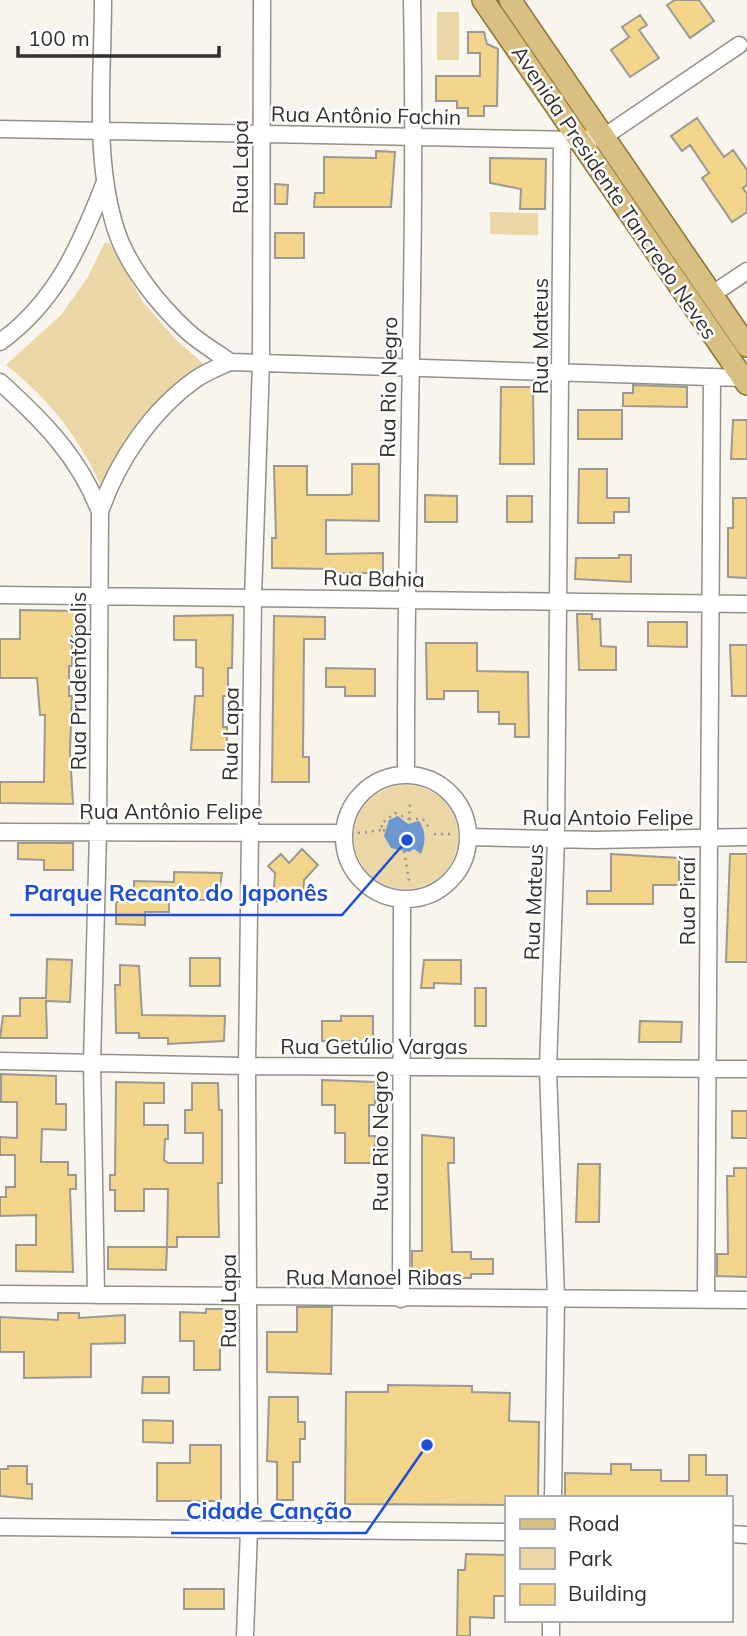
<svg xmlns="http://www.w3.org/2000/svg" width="747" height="1636" font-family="Mulish,sans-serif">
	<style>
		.green { fill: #ebd6a5 }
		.water { fill: #6b98d0 }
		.building { fill: #f2d48b; stroke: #9b9992; stroke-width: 2 }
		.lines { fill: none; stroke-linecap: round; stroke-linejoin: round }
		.minor-casing { stroke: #939089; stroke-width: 19 }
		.major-casing { stroke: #8b722f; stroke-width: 24 }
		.path { stroke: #979591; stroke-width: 2.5; stroke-dasharray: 2 5; stroke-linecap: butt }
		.minor { stroke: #fff; stroke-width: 16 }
		.major { stroke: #d7c082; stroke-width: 21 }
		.labels { text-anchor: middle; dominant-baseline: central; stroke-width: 5; stroke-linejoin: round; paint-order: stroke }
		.street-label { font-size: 21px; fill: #31302e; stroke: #fff }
		.leader { fill: none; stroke: #1d4ed8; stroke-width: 2.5 }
		.callout-dot { fill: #1d4ed8; stroke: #fff; stroke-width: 2.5 }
		.callout-label { font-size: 23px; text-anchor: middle; font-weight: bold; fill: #1d4ed8; stroke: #fff; stroke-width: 5; stroke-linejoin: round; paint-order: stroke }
	</style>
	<rect width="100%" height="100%" fill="#f8f5ee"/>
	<!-- green -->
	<path class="green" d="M437,12h22v48h-22z
		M490,212l48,1v22l-48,-1z
		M105,242l5,2 33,58 33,38 30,26c-52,28 -75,73 -104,122 -23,-51 -52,-88 -96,-123l55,-50 27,-38z
		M354 837a52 52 0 1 1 104 0a52 52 0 1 1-104 0Z"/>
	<!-- water -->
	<path class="water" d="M398,816l10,8 11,-3c7,10 7,21 2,33l-7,-5 -5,3 -18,-4 -7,-12 5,-16z"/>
	<!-- building -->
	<path class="building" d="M675,0h24l15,21 -24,17 -23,-33z
		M640,15l7,10 -8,5 20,28 -29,19 -19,-27 18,-13 -7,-10z
		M468,32h16l3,12 11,5 -1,57h-13v10h-16v-8h-11v-7h-21v-25h44v-23h-12z
		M697,118l27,39 9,-7 14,20v15l-4,3 4,6v18l-15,10 -30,-44 7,-5 -19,-28 -8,6 -11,-15z
		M376,151l19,1 -4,55h-77l1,-14h9v-36l52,1z
		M490,158l56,1 -1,50h-25l1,-20 -31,-6z
		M275,184l13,1 -1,19h-12z
		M275,233h29v25h-29z
		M633,385l54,2v20l-64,-1v-13h10z
		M501,387h32l1,77h-34z
		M578,410h44v29h-44z
		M733,420h14v39h-16z
		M352,464h27v57l-53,-1v34l57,-1v20h-56v-4l-55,-1v-30h4l-2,-72h33v29h41l4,-1z
		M579,469h28v29h22v14h-15v11h-36z
		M425,495l32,1v26h-32z
		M507,496h25v26h-25z
		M733,498h14v80l-19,-1v-49h5z
		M619,555h12v27l-56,-3 1,-21h43z
		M20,610l59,1v25h-7v30h-3v30h3l-2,56 3,52 -73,-1v-21h44l1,-67h-5l-3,-37h-37v-39h20z
		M577,614h15v5h8l1,27 15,1v23h-37z
		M233,615l-1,53h-4v28h-5v31h4v23h-36l4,-54h8v-28l-7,-1v-27h-22v-24z
		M274,616l51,1v22h-21l-1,118h6v25h-37z
		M648,622h39v25l-39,-1z
		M426,643h51v28l51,1 1,65h-14v-13h-16v-12h-21v-21h-34v8h-17z
		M730,645h17v51h-15z
		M326,668l49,1v27h-30v-9h-19z
		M18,843h55v27h-29v-10l-26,-1z
		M302,849l16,16 -14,15 -1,21h-30l2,-28 -7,-7 13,-12 8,9z
		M611,854l68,4v27h-26v19h-66v-13h24z
		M730,854h17v108h-21z
		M174,872l48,1 -4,27h-49v12h-24v13l-29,-1v-22h18v-21l40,1z
		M190,958h30v28h-30z
		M47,959l25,1 -2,42 -24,-1 1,37h-47l3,-22h17v-18h26z
		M424,960h37v24l-27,-1v5h-13z
		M120,965l19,1 3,49 83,1 -1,25 -56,3v-6h-29v-5h-23l-1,-48h5z
		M475,988h11v38h-11z
		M341,1016h32v25h-51v-20h19z
		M640,1021l42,1 -1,20h-42z
		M1,1074l55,2v28h10v26l-24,-1 -1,33h27v13h8v14h-6l3,83 -57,-1v-26h20v-30l-36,1v-19h6v-10h9v-32h-15v-18l17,1v-36h-16z
		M322,1080l53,2v23h-6v31h6v27h-30v-30h-10v-28h-13z
		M116,1082l48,1v20h-20v22h24v14h-3l-1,21 4,3h35v-30h-18v-23h7v-27h26l1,27h3v73h-4l1,54h-42v10h-10l1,-58h-24v22h-29v-21h-5v-15h5z
		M732,1111h15v27h-15z
		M422,1135l32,3v25h-6l4,89h19v7h22v15h-22v4l-59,-1v-26h10z
		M578,1164h22l-1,58h-23z
		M734,1168h13v109l-30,-1v-22h11l-1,-78h7z
		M108,1247h59l-1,23 -58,-1z
		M297,1307h35l-1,67 -64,-2v-40h30z
		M206,1309h19v39h-5v22h-26v-29h-14v-29l26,1z
		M58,1313h21v5l46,-3v28l-34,1v33l-67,1v-26h-24v-35l58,3z
		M143,1377h26v16h-27z
		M388,1385l84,1v6l38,1 -1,28 30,1 -1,76h-31v7l-162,-1 1,-112h42z
		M269,1397h29v25h7v17h-5v23h-7v38h-16v-38l-10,-1z
		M143,1420l30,1v22l-30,-1z
		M190,1445h31v56h-64v-38h33z
		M689,1455h17v20h21v23h-162v-25l46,1v-10h20v6h30v11h28z
		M8,1466h19v18h5v15l-32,-3v-27h8z
		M466,1554l41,1v41h-13v22l-24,-1v19h-13l1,-66h7z
		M184,1589h40v20h-40z"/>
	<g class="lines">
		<defs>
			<path id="minor" d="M103,0c0,75 -10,158 13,230 12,37 43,75 71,101 12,11 29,21 43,31
				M0,129l579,11 26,-4 134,-91
				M711,295l36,-24
				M0,342c56,-40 81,-98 105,-160
				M0,382c42,38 80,76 100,130
				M0,595l747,9
				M406,774c-1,-258 11,-516 6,-774
				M344 837a62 62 0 1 1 124 0a62 62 0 1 1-124 0Z
				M0,832l343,1
				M469,837l126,3 152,-3
				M0,1061l243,5 504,3
				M0,1294l747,6
				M96,1295l-4,-232 6,-231 2,-320c17,-51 52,-102 96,-133 10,-7 23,-12 34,-17l513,16
				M401,1299l1,-400
				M706,1300l6,-923
				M553,1498l3,-199 -8,-231 8,-229 6,-699
				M0,1527l507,5
				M731,1534l16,1
				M245,1636l4,-106 -2,-464 6,-468 8,-236 1,-362
				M551,1636v-16"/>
			<path id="major" d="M483,0l264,384
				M510,0l237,346"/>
		</defs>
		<!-- minor casing -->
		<use href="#minor" class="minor-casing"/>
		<!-- major casing -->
		<use href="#major" class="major-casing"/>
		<!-- path -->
		<path class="path" d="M409,819h14l7,10
			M383,830l18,4
			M358,833l25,-3 -2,-6 14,-11 14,6 1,-17
			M434,834h21
			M404,851l6,35"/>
		<!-- minor -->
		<use href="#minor" class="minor"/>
		<!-- major -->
		<use href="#major" class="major"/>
	</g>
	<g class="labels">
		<!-- street labels -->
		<g class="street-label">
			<text transform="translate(366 115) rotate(1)">Rua Antônio Fachin</text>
			<text transform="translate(240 167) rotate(-90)">Rua Lapa</text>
			<text transform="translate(615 192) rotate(56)">Avenida Presidente Tancredo Neves</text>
			<text transform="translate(540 336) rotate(-90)">Rua Mateus</text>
			<text transform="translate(388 387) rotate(-89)">Rua Rio Negro</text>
			<text transform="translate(374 578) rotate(1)">Rua Bahia</text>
			<text transform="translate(78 681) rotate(-90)">Rua Prudentópolis</text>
			<text transform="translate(230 734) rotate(-89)">Rua Lapa</text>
			<text x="171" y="811">Rua Antônio Felipe</text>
			<text x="608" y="817">Rua Antoio Felipe</text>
			<text transform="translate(687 901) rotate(-90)">Rua Piraí</text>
			<text transform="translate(533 902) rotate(-88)">Rua Mateus</text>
			<text x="374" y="1046">Rua Getúlio Vargas</text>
			<text transform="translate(380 1141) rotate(-90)">Rua Rio Negro</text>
			<text x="374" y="1277">Rua Manoel Ribas</text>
			<text transform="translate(228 1301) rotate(-90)">Rua Lapa</text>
		</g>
	</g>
	<!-- callouts -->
	<path class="leader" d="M407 840L342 915H10M427 1445L366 1533H171"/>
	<g class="callout-dot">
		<circle cx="407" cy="840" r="7"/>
		<circle cx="427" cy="1445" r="7"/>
	</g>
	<g class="callout-label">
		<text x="176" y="901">Parque Recanto do Japonês</text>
		<text x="269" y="1519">Cidade Canção</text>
	</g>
	<!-- legend -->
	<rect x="505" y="1496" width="228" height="126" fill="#ffffff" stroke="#adacab" stroke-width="2"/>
	<rect x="520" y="1519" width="35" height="10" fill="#d7c082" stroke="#adacab" stroke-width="2"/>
	<text x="568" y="1531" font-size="21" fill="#31302e">Road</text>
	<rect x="520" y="1548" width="35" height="21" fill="#ebd6a5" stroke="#adacab" stroke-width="2"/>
	<text x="568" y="1566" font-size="21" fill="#31302e">Park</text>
	<rect x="520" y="1584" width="35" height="21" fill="#f2d48b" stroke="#adacab" stroke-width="2"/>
	<text x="568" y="1601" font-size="21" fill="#31302e">Building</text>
	<!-- scale -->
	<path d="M18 46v10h201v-10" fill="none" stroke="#31302e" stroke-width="3.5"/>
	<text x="28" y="46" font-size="21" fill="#31302e" stroke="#ffffff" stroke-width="5" paint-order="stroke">100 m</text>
</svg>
